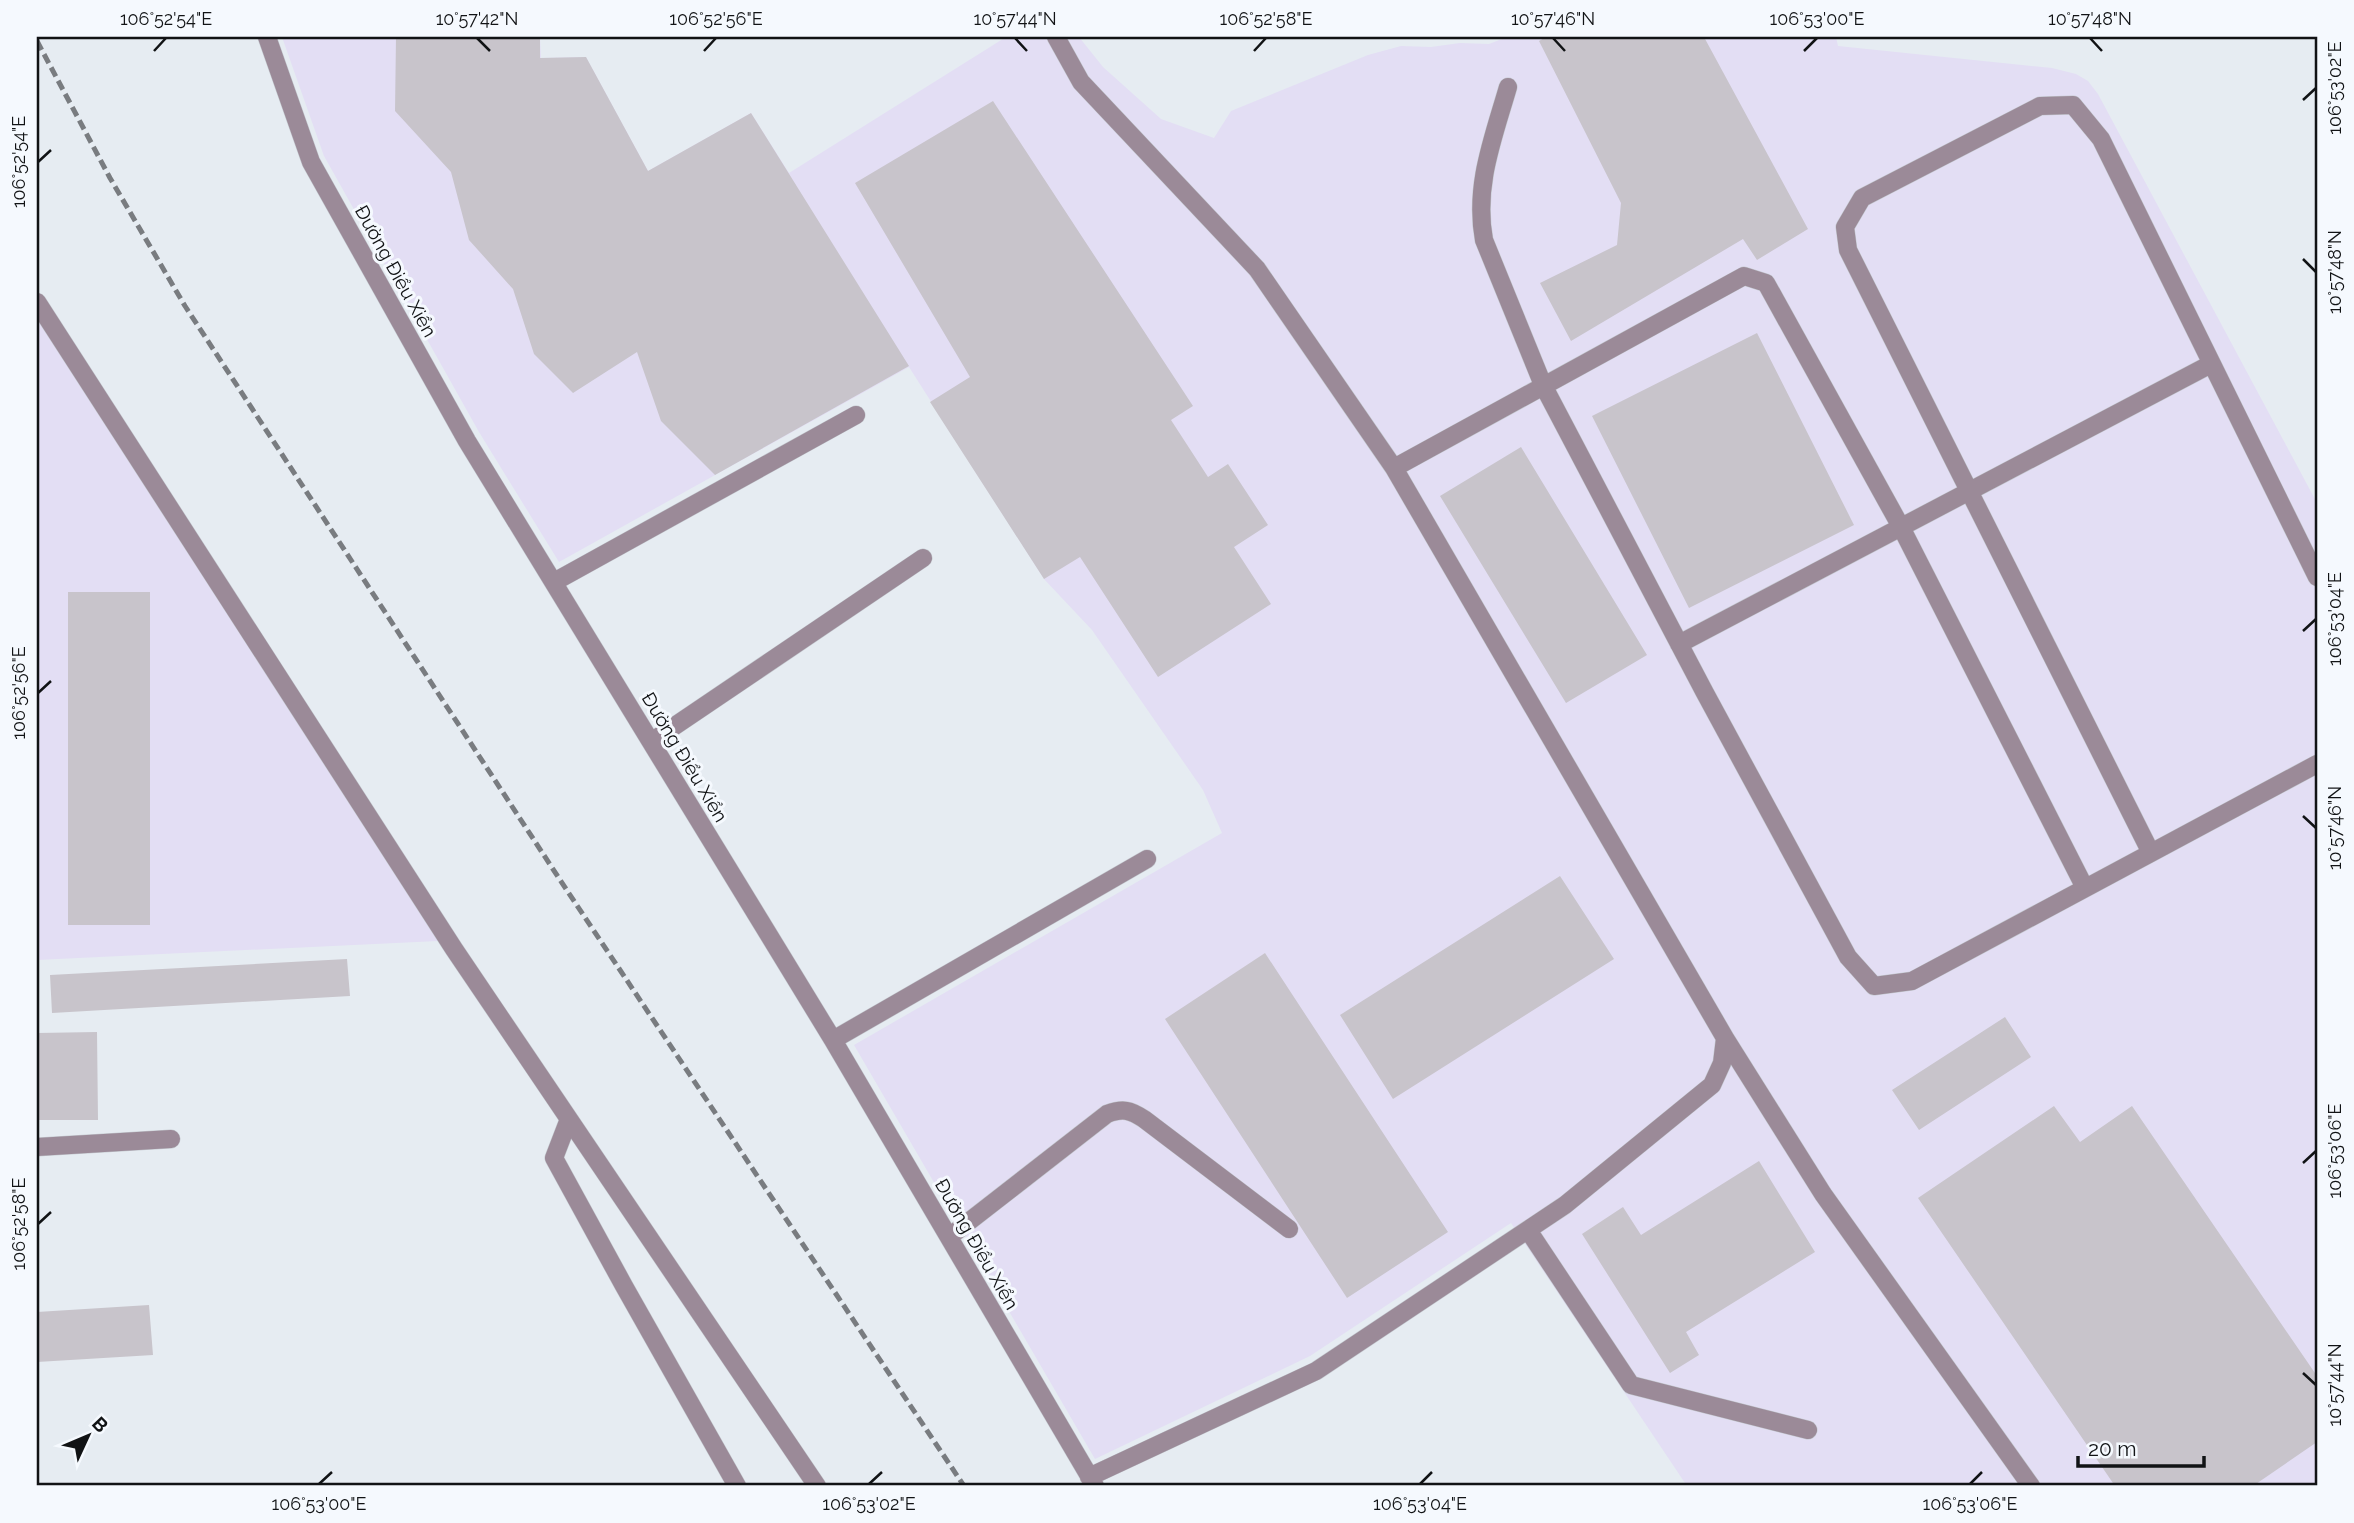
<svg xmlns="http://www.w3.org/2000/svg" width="2354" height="1523" font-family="Raleway,sans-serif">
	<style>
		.commercial { fill: #e3def4 }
		.building { fill: #c8c4cb }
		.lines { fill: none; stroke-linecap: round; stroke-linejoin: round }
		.minor-casing { stroke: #c4c9cf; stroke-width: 19 }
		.minor { stroke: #9b8a98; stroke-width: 18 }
		.rail { stroke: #797c80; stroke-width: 5; stroke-dasharray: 10 5; stroke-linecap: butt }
		.ticks { fill: none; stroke: #111315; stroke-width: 2.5 }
		.labels { text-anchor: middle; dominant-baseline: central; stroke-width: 6; stroke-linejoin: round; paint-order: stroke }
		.street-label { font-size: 19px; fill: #111315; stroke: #f5f9fe }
		.neatline { fill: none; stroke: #111315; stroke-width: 2.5 }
		.ticks-label { font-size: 18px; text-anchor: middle; fill: #111315 }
	</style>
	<rect width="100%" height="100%" fill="#e6ecf2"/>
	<!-- commercial -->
	<path class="commercial" d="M282,37h258l1,21 45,-1 62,114 103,-58 38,60 217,-136h73l24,30 58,52 53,19 17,-27 137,-56 33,-9 30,1 29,-4 29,1 18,-7h329l2,9 214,22 24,6 12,7 10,13 219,409v983h-630l-176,-263 -201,133 -215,103 -241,-414 368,-212 -19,-43 -111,-160 -48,-51 -135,-212 -350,195 -80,-130 -155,-276z
		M37,319l12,17 389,605 -401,19z"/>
	<!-- building -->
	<path class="building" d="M396,37h144v21l46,-1 62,114 103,-58 158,253 -194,109 -54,-54 -24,-69 -64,41 -39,-39 -21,-65 -44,-49 -18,-68 -56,-61z
		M1546,37h158l104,192 -51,31 -14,-21 -172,102 -31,-58 77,-38 4,-42 -82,-162z
		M993,101l200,305 -22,14 37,57 20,-13 40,61 -34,22 37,57 -113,73 -78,-120 -36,22 -114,-177 40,-25 -115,-194z
		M1757,333l97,192 -165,83 -97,-192z
		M1521,447l126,208 -81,48 -126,-207z
		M68,592h82v333h-82z
		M1560,876l54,83 -221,140 -53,-84z
		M1265,953l183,279 -101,66 -182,-279z
		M347,959l3,37 -298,17 -2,-38z
		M2005,1017l26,40 -112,73 -27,-40z
		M97,1032l1,88h-61v-87z
		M2054,1106l26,36 52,-36 185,270v66l-64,44h-138l-197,-288z
		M1759,1161l56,91 -129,80 13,23 -29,18 -88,-139 41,-27 18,28z
		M149,1305l4,50 -116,7v-50z"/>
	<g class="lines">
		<defs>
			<path id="minor" d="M267,37l44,125 156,279 366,599 262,446
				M1056,37l25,45 176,187 137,199 331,570 -3,25 -10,22 -147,120 -249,166 -227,106
				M1508,87c-15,52 -34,99 -24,153l59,145 162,308 143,264 26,29 38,-5 405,-217
				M37,302l417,647 363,537
				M1394,468l350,-192 22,7 135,244 184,361
				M554,582l302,-167
				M1679,644l532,-280
				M651,742l272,-184
				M2151,853l-303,-603 -3,-23 17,-29 178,-92 33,-1 28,34 216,438
				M1725,1038l98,156 208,292
				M833,1040l314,-181
				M569,1119l-15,39 70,128 113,200
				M37,1147l134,-8
				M1528,1230l103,155 177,45
				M949,1237l158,-123c16,-6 23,-4 37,5l145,110"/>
		</defs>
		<!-- minor casing -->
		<use href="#minor" class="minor-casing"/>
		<!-- minor -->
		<use href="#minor" class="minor"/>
		<!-- rail -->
		<path class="rail" d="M37,41l73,137 75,128 381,583 398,597"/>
	</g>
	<!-- ticks -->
	<path class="ticks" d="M477,38l13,13M1015,38l12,13M1553,38l12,13M2090,38l12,13M154,51l12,-13M704,51l12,-13M1254,51l12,-13M1804,51l13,-13M2303,100l13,-12M38,162l13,-12M2303,259l13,13M2303,631l13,-12M38,693l13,-12M2303,816l13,12M2303,1163l13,-12M38,1224l13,-12M2303,1373l13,12M319,1484l13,-12M869,1484l13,-12M1420,1484l12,-12M1970,1484l12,-12"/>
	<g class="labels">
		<!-- street labels -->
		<g class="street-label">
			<text transform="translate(396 271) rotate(61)">Đường Điểu Xiển</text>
			<text transform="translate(685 757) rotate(59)">Đường Điểu Xiển</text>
			<text transform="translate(977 1244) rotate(60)">Đường Điểu Xiển</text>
		</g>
	</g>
	<!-- border -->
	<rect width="2354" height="1523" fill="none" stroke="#f5f9fe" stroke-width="77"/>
	<!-- north arrow -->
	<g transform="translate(88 1436) rotate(46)" stroke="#f5f9fe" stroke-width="5" paint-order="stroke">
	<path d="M0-5L12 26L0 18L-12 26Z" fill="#111315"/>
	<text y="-10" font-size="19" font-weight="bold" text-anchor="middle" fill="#111315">B</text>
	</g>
	<!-- scale -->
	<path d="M2078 1456v10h126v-10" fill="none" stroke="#111315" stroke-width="3.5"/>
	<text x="2088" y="1456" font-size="21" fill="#111315" stroke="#f5f9fe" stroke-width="5" paint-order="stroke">20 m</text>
	<rect x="38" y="38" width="2278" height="1446" class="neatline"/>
	<g class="ticks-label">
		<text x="166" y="25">106°52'54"E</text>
		<text x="477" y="25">10°57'42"N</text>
		<text x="716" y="25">106°52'56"E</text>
		<text x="1015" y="25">10°57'44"N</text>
		<text x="1266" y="25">106°52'58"E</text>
		<text x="1553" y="25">10°57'46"N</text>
		<text x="1817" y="25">106°53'00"E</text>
		<text x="2090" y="25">10°57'48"N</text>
		<text transform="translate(2335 88) rotate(-90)" y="6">106°53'02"E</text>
		<text transform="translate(19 162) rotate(-90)" y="6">106°52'54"E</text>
		<text transform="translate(2335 272) rotate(-90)" y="6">10°57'48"N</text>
		<text transform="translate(2335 619) rotate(-90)" y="6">106°53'04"E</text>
		<text transform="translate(19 693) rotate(-90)" y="6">106°52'56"E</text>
		<text transform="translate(2335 828) rotate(-90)" y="6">10°57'46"N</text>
		<text transform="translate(2335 1151) rotate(-90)" y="6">106°53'06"E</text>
		<text transform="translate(19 1224) rotate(-90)" y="6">106°52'58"E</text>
		<text transform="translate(2335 1385) rotate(-90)" y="6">10°57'44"N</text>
		<text x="319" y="1510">106°53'00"E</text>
		<text x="869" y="1510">106°53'02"E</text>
		<text x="1420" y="1510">106°53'04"E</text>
		<text x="1970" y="1510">106°53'06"E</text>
	</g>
</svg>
